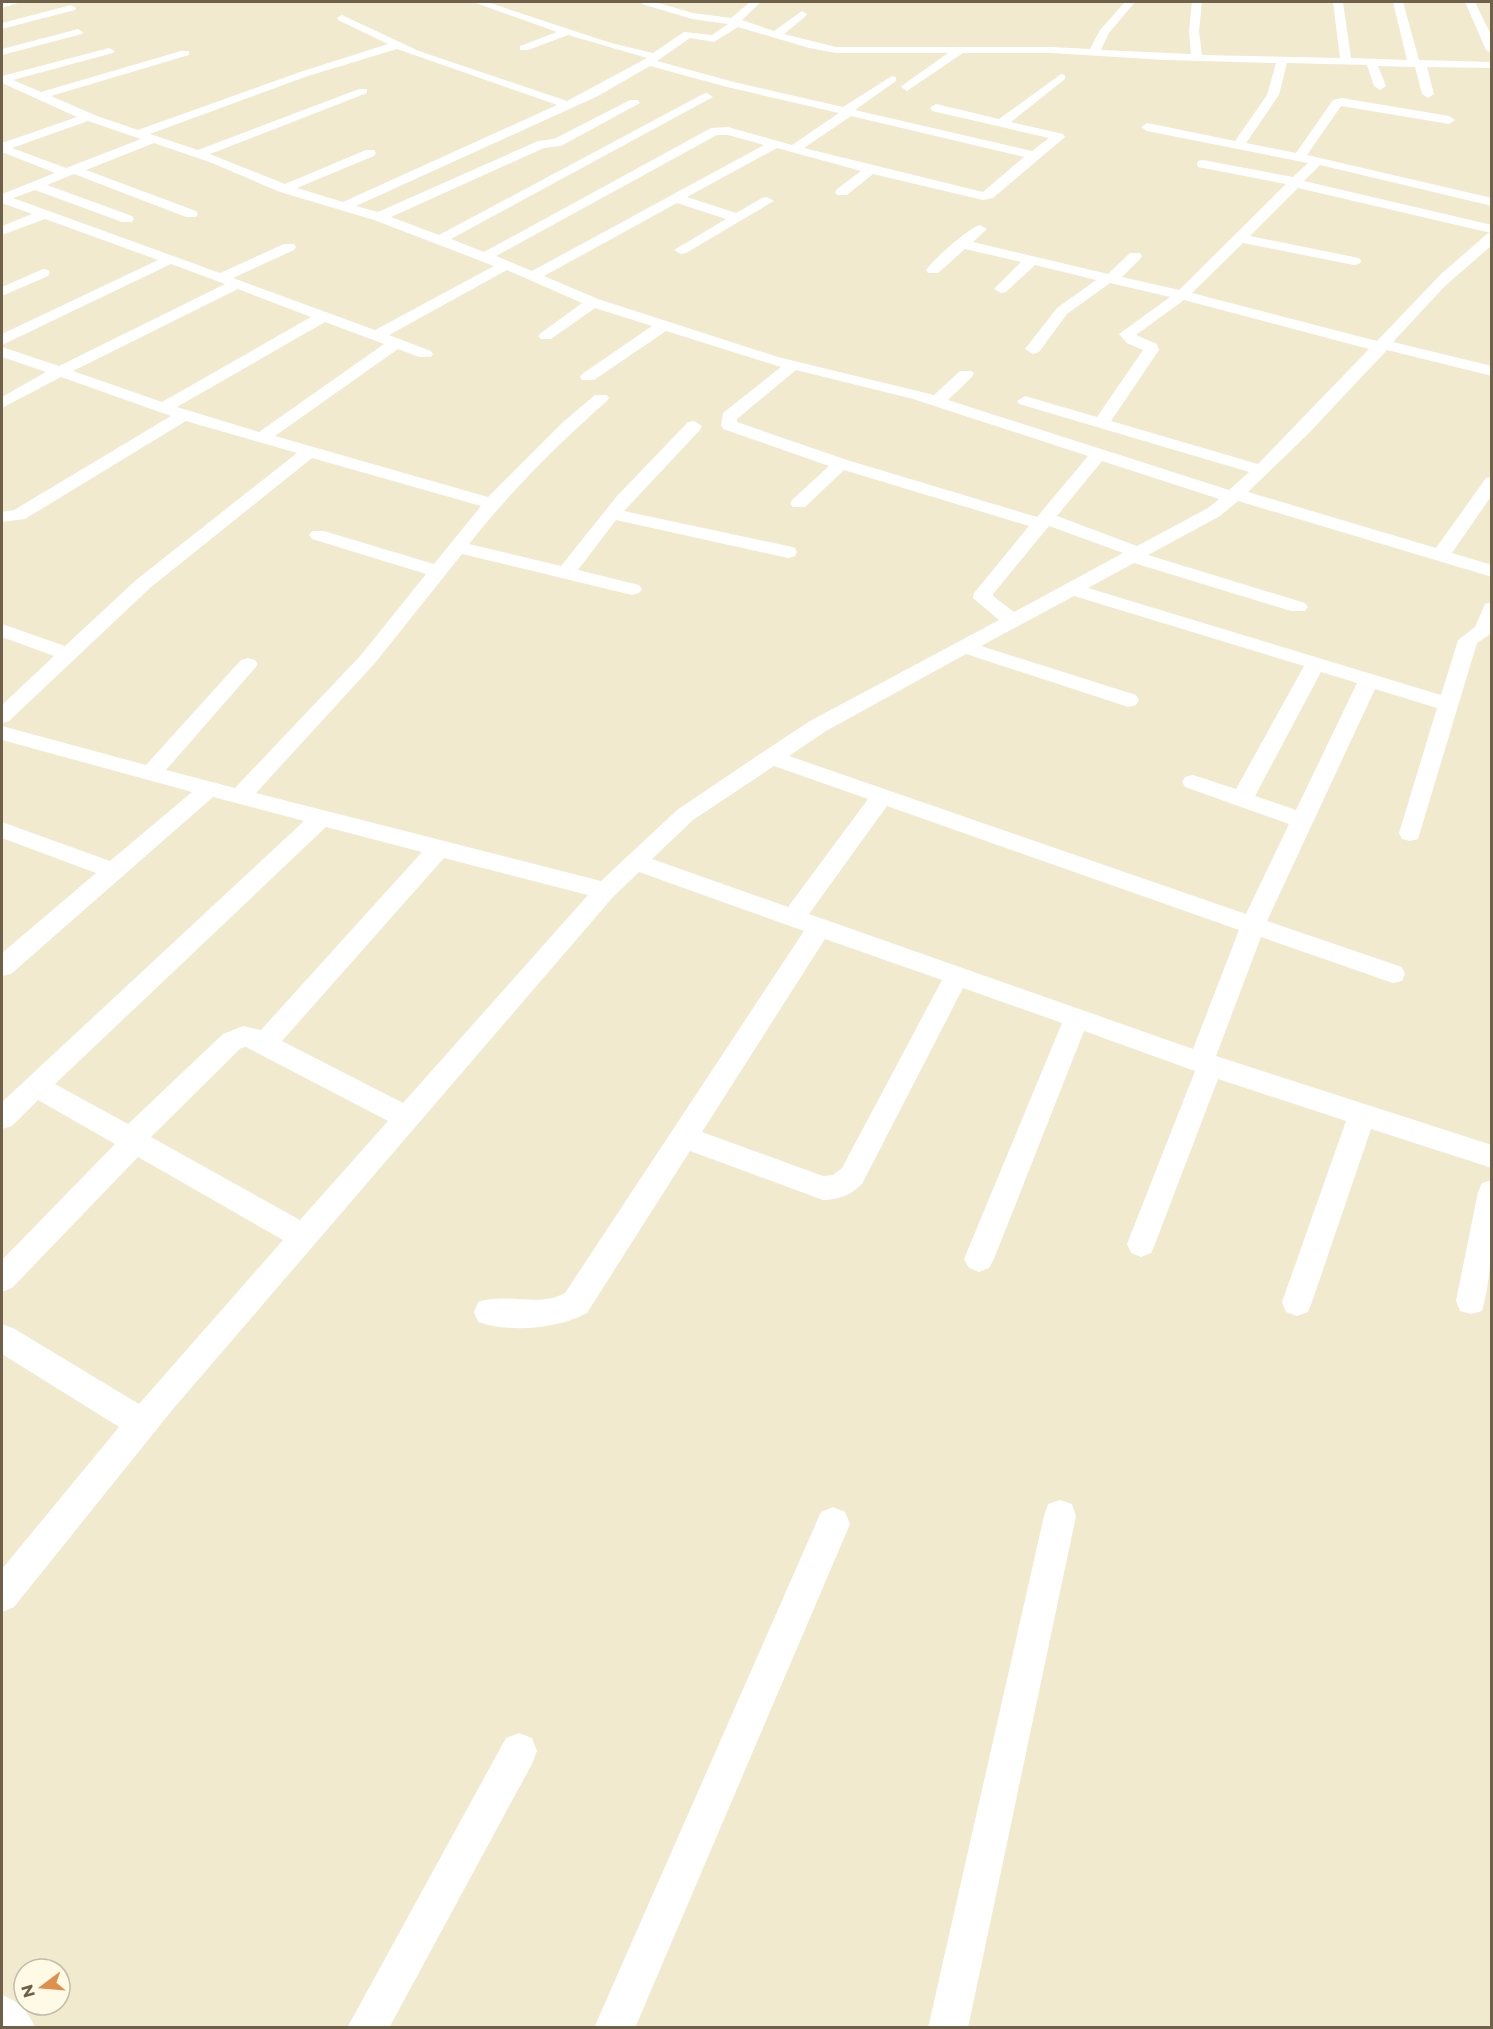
<svg xmlns="http://www.w3.org/2000/svg" width="1493" height="2029" font-family="Montserrat,sans-serif">
	<style>
		.residential { fill: #f1eacf; fill-rule: evenodd }
		.lines { fill: none; stroke-linecap: round; stroke-linejoin: round }
		.minor { fill: #fff; fill-rule: evenodd }
	</style>
	<rect width="100%" height="100%" fill="#faf6e0"/>
	<!-- residential -->
	<path class="residential" d="M2,2h1489v2025l-1489,1zM24,1969h36v36h-36z"/>
	<g class="lines">
		<!-- minor -->
		<path class="minor" d="M2,2h19l-19,6z
			M473,2h14l124,41 42,10 31,-21 28,3 16,-11 -36,-5 -50,-15 -1,-2h14l38,11 38,5 19,-16h11l-19,18 32,11 28,-20 5,3 -1,2 -22,18 52,13h215l39,2 10,-19 25,-28h10l-26,31 -8,17 90,4 -2,-23 3,-29h10l-3,29 3,24 138,3 -7,-56h10l8,56 56,2 -14,-58h10l16,58 73,2v6l-65,-1 7,27 -6,4 -6,-4 -7,-27 -37,-1 8,20 -6,4 -6,-4 -7,-21 -80,-2 -8,32 -33,48 50,10 37,-53 9,-2 107,18 6,4 -6,4 -108,-18 -34,49 185,43v8l-172,-41 -16,16 188,44v20l-47,41 -52,56 99,24v10l-105,-26 -79,84 -60,58 188,56 50,-70 6,-1v18l-40,58 40,12v12l-254,-76 -18,15 -72,39 157,48 3,4 -3,4h-14l-157,-48 -46,25 353,107 17,-55 17,-13 10,-23 7,-2v31l-15,10 -59,196 -8,2 -8,-2 -3,-6 38,-125 -62,-19 -108,232 135,46 3,7 -3,7 -9,2 -132,-46 -45,119 276,89v23l-121,-39 -59,173 -4,10 -11,4 -11,-4 -4,-10 64,-181 -128,-42 -63,165 -4,9 -10,4 -10,-4 -4,-9 68,-173 -111,-40 -90,228 -5,9 -10,4 -10,-4 -5,-9 98,-236 -99,-35 -101,196c-11,11 -24,16 -39,16l-133,-49 -103,162c-29,16 -77,20 -109,9l-4,-10 4,-10c28,-10 61,6 87,-9l239,-362 -165,-59 -26,25 -440,512 -159,198 -12,5v-43l117,-142 -117,-73v-30l11,4 126,76 144,-164 -145,-83 -126,131 -10,4v-32l113,-116 -77,-44 -26,26 -10,3v-27l302,-281 -91,-24 -202,177 -9,2v-23l94,-80 -94,-35v-16l108,39 82,-69 -190,-52v-14l144,39 95,-105 7,-2 7,2 3,4 -3,4 -89,102 69,18 126,-133 65,-81 -114,-35 -3,-4 3,-4h12l110,33 47,-58 -169,-48 -162,130 -141,133 -7,2v-18l52,-49 -52,-19v-13l63,22 71,-66 161,-127 -111,-32 -161,98 -23,3v-10l12,-2 157,-94 -110,-39 -59,31v-11l44,-25 -44,-15v-10l57,19 166,-82 -54,-20 -169,81v-11l156,-74 -113,-41 -43,16v-9l30,-12 -30,-11v-9l53,-21 -53,-21v-9l75,-26 -75,-34v-7l107,-28 6,3 -2,2 -100,27 28,12 140,-41h8v4l-138,41 46,20 41,14 162,-58 88,-28 -50,-24 -1,-2 5,-3 77,36 148,50 80,-43 -79,-23 -40,15h-8v-4l37,-14zM738,27l71,21 27,5h112l-45,32 -2,2 6,4 56,-38h88l114,7 111,3 -9,32 -32,46 -88,-18 -6,4 6,4 161,32 -15,14 -90,-17 -5,1 -1,3 1,3 88,17 -107,106 -57,-13 18,-18 2,-3 -2,-3h-10l-22,21 -135,-32 14,-13 -7,-4c-12,3 -46,34 -54,45l2,3h10l27,-24 56,13 -27,27 7,4 5,-1 29,-27 61,15 -39,28 -32,41 8,5 6,-2 28,-38 43,-31 60,14 -51,37 8,9 16,7 -46,67 -72,-21 -8,5 2,3 230,68 -20,18 -281,-90 24,-23 2,-3 -2,-3h-12l-26,24 -156,-38 -180,-58 -54,-23 133,-73 49,16 -52,31 7,4 5,-1 88,-52 -7,-4 -5,1 -26,15 -49,-16 90,-49 84,23 -24,18 -2,3 2,3h10l26,-21 110,26 10,-2 72,-61 -2,-3 -52,-12 54,-43v-4l-4,-1 -62,45 -63,-15 -6,4 2,3 117,27 -17,13 -177,-41 41,-29v-4l-4,-1 -49,31 -109,-25 -77,-21 33,-23 24,4zM397,49l160,56 -214,97 -46,-14 77,-32 2,-3 -2,-3h-8l-81,34 -75,-30 157,-61v-4h-8l-161,61 -48,-16 158,-58zM650,66l77,21 112,26 -47,32 -64,-18 -17,1 -227,124 -33,-13 262,-142 -6,-4 -4,1 -264,141 -48,-18 153,-69 17,-2 79,-43 -2,-3h-8l-76,39 -16,2 -160,71 -22,-6 242,-110zM851,116l173,41 -41,35 -179,-44zM88,121l53,18 -75,29 -54,-20zM717,135h11l36,10 -232,126 -36,-15zM154,143l58,20 68,29 94,28 120,46 -119,64 -142,-52 61,-28 2,-3 -2,-3h-10l-64,29 -207,-75 22,-8 87,32h10l2,-3 -2,-3 -85,-31 27,-11 112,43h10l2,-3 -2,-3 -110,-41zM1298,188l193,45 -4,1 -46,40 -64,67 -185,-48 51,-50 111,22 5,-1 2,-3 -2,-3 -109,-22zM507,270l75,33 -41,30 -3,3 3,3h10l44,-31 57,18 -70,48 -2,3 2,3h12l72,-49 115,36 -58,46 -2,12 2,4 106,37 -36,33 -3,4 3,4h12l39,-37 185,56 -55,67 -1,5 26,22 -189,101 -47,31 -86,58 -76,71 -345,-88 119,-130 87,-109 170,41 7,-2 3,-4 -3,-4 -61,-15 38,-50 172,38 7,-2 2,-4 -2,-4 -7,-2 -164,-35 76,-81 2,-4 -8,-5 -6,1 -71,74 -56,70 -92,-22c41,-52 88,-99 138,-143l2,-3 -2,-3h-12l-32,27 -75,75 -213,-61 123,-87 21,8h12l2,-3 -2,-3 -42,-16zM238,289l73,28 -149,85 -89,-31zM1184,300l185,49 -111,115 -147,-43 48,-71 -2,-6 -21,-9zM325,322l59,22 -125,88 -82,-25zM796,370l117,29 175,57 -51,61 -190,-57 -110,-38v-3zM1102,461l117,38 -11,9 -71,38 -80,-30zM1049,526l74,27 -109,59 -21,-16v-2zM1074,596l230,70 -68,123 -43,-14 -8,2 -3,5 3,5 104,37 -43,90 -457,-158 37,-25 140,-77 156,51 7,2 7,-2 3,-5 -3,-5 -155,-49zM1321,672l36,11 -61,127 -41,-14zM774,766l94,33 -80,108 -136,-48 41,-39zM887,806l352,124 -46,119 -384,-135zM326,827l96,25 -161,178 -18,-4 -20,8 -95,90 -73,-40zM444,858l144,37 -185,208 -121,-62zM825,939l117,41 -100,188 -9,7 -10,1 -121,-44zM246,1047l142,74 -88,99 -149,-83 90,-89z
			M1465,2h10l17,35v16l-6,-3z
			M71,5l5,3 -1,2 -73,19v-6z
			M78,29l5,3 -1,2 -80,21v-6z
			M43,269l5,1 2,3 -2,3 -46,20v-9z
			M1492,1180c0,42 1,92 -10,131l-11,3 -11,-3 -4,-10 22,-109 4,-9z
			M1060,1500l12,4 4,12 -108,512h-40l116,-512 4,-12z
			M833,1507l12,5 5,12 -215,504h-41l227,-516z
			M519,1733l13,5 5,13 -5,13 -143,264h-42l159,-290z
			M2,1995c17,7 26,15 33,33h-33z"/>
	</g>
	<!-- border -->
	<rect width="1493" height="2029" fill="none" stroke="#6f6049" stroke-width="6"/>
	<!-- north arrow -->
	<g transform="translate(42 1987) rotate(254)"><circle r="28" fill="#fefae5" stroke="#c5bca7" stroke-width="1.5"/>
	<path d="M0-4.5L10 22L0 15L-10 22Z" fill="#dd904b"/>
	<text y="-9" font-size="16" font-weight="bold" text-anchor="middle" fill="#6f6049">N</text>
	</g>
</svg>
